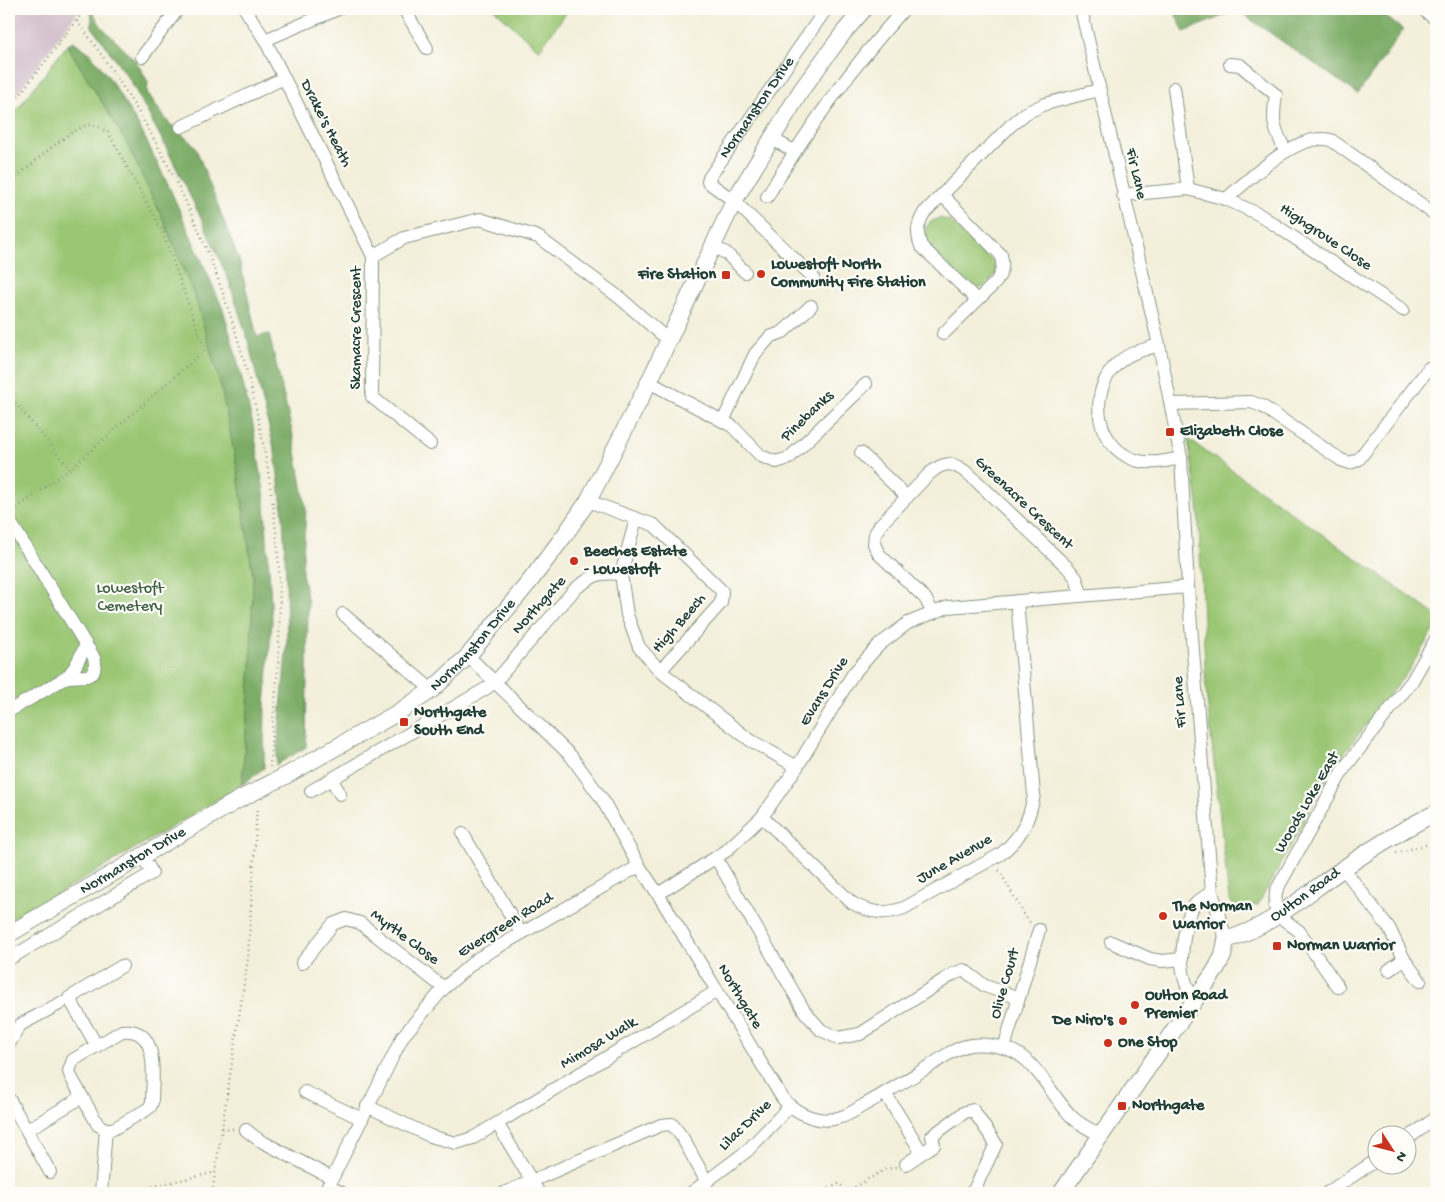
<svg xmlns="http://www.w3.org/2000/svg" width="1445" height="1202" font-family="'Gochi Hand',sans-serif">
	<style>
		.industrial { fill: #d1bdca }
		.green { fill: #9bc774; stroke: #5d8254 }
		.forest { fill: #7cac66; stroke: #4e744d }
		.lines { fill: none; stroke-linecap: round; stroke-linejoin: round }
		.minor-casing { stroke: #899687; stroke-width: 14 }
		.major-casing { stroke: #899687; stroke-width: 18 }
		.highway-casing { stroke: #899687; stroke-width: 21 }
		.path { stroke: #899687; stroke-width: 2.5; stroke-dasharray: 1 4; stroke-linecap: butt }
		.minor { stroke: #fff; stroke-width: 12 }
		.major { stroke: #fff; stroke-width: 16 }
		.highway { stroke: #fff; stroke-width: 19 }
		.major-bridge-casing { stroke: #899687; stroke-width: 18; stroke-linecap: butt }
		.major-bridge { stroke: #fff; stroke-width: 16 }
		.poi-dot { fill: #c8321e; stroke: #fdfcf7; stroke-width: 2 }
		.labels { text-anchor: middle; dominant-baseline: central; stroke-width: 4.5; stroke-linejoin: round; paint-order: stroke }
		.street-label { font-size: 16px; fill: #1f3d34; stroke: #fdfcf7 }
		.poi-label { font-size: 16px; font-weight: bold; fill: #1f3d34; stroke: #fdfcf7; text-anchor: start }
		.park-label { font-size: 16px; fill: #3e6044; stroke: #fdfcf7 }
	</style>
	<rect width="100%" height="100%" fill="#fdfcf7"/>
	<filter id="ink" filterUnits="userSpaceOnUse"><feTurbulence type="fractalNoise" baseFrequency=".02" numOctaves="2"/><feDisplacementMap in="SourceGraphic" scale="10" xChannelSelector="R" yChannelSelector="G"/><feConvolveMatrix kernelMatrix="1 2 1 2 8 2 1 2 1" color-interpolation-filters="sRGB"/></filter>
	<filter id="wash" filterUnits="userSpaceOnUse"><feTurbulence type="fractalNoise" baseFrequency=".0096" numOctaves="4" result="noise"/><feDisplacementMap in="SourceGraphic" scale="20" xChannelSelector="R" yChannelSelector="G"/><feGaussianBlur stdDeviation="1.12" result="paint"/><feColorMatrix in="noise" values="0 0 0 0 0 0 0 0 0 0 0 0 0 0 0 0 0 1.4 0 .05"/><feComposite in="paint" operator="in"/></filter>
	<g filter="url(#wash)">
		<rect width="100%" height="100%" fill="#f3efda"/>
		<!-- industrial -->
		<path class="industrial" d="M9,9h71l-71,95z"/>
		<!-- green -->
		<path class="green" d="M494,9h75l-30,41z
			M67,45l58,95 39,81 33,82 24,84 16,80 16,109 -2,89 -9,120 -233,138v-803z
			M940,218l10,3 45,43 1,10 -14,14h-11l-45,-44 -2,-10 2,-6 4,-6z
			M1188,439l248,176v11l-29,47 -74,94 -75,138 -22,3 -7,-8 -23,-210 -8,-186z"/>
		<!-- forest -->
		<path class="forest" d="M91,9l10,17 35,35 12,21 -1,10 21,30 27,24 45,117 17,74 12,-3 25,106 12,69 -4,64 6,29 -2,145 -30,18 11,-124 -1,-62 -3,-64 -8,-63 -27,-111 -19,-60 -26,-59 -37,-75 -36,-67 -38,-53z
			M1173,9h203l27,21 -45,64 -121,-84 -53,22z
			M73,41l17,12 20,26 30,49 31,63 52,118 14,50 16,66 11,67 4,61 4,67 -7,86 -1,62 -22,17 9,-120 2,-89 -16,-109 -16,-80 -25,-87 -32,-79 -39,-81 -58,-95z"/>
	</g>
	<g filter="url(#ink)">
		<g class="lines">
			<defs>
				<g id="minor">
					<path d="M245,9l20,31 108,216"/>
					<path d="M404,9l23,39"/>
					<path d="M1081,9l78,336 22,113 7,129 24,305 14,48"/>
					<path d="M265,40l73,-31"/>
					<path d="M142,57l36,-48"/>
					<path d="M1230,64l10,1 36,30c-4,27 -3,31 9,55"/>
					<path d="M1174,88l14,101"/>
					<path d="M181,127l103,-49"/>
					<path d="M772,139l22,12"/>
					<path d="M942,195l59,60c3,11 1,17 -5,27l-53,52"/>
					<path d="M1123,195l65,-6 38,10 34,16 143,95"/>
					<path d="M767,197c40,-68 84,-129 137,-188"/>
					<path d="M1226,199c24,-20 71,-68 105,-59l105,75"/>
					<path d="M713,247l13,6 19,19"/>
					<path id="s1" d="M813,277l-79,-76 -26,-19 1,-4 117,-169"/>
					<path d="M977,300l-56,-54c-5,-13 -4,-21 3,-33l86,-87 16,-13 19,-9 54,-14"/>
					<path d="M1159,345c-12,4 -26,6 -36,14 -35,25 -32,85 12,101 15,5 30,1 46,-2"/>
					<path d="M649,382l83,44 29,30 15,6 13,-4 77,-74"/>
					<path d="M1171,404l80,-2 11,4 79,54 9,3 9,-4 70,-91"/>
					<path d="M723,421l32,-67 15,-17 13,-5 28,-26"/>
					<path d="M430,444l-58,-47 1,-141 31,-18 76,-19 58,18 82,61 48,42"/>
					<path d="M861,453l46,44"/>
					<path d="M588,501l66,24 68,66 -1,12 -61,68"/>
					<path d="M636,519l-15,55 6,41 12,32 21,24 90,69 47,27"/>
					<path d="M9,520l77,125 -11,22 -8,10 -58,34"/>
					<path d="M933,613l-8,-15 -46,-44 -5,-10 1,-10 5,-9 50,-52c17,-14 24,-10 40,2l98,93 8,10 6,18"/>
					<path d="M343,614l89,76"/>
					<path d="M468,656l103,100 31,43 37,67 19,28 125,205c14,15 37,26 58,18 8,-2 16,-8 23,-12 24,-13 46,-27 69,-41 10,-7 21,-15 33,-18 10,-3 28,-1 38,2 32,8 46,47 68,69 8,8 20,13 29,19"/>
					<path d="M67,677l20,-1 6,-3c5,-12 0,-18 -7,-28"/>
					<path d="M332,780l8,14"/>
					<path d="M311,791l176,-103 8,-6 80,-93c19,-14 22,-17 46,-15"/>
					<path d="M762,817l90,86c18,10 33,12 52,5l97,-54c20,-17 28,-32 33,-59l-17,-194"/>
					<path d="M463,834l58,99"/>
					<path d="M716,858l89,154 16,18 17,8 22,-4 93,-60 11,-4 21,16 34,12"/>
					<path d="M1343,868l46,60 15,31 16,22"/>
					<path d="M658,894l68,-43 36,-34 35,-50 56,-93 26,-29 29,-22 40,-16 240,-20"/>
					<path d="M1111,942l39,17 12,2 20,-2"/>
					<path d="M9,959l143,-86 -10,-18"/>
					<path d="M302,963l31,-39 13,-5 14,4 84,65"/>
					<path d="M1389,970l15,-11"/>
					<path d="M1338,987l-39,-56 -20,-15 -4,-9 1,-16 67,-121 69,-89 24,-42"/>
					<path d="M1194,1002c-5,-10 -9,-19 -11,-30 -3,-15 2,-53 10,-65 5,-7 12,-11 19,-15"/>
					<path d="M122,1031c39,-4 30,47 30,71l-2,5 -4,3 -33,19h-7l-8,-4 -27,-48 -2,-6 4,-11z"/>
					<path d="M9,1044l11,-19 41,-22"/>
					<path d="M97,1046l-28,-48 53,-32"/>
					<path d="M1004,1048l35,-118"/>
					<path d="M305,1092l57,27"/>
					<path d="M885,1093l37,60 -16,11"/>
					<path d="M9,1099l41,73"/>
					<path d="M367,1106l63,30 26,7 17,-5 244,-147"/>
					<path d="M498,1125l41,68"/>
					<path d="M27,1130l55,-33"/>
					<path d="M246,1130l13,10 73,38"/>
					<path d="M1408,1138l28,-20"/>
					<path d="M922,1153l12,-8 -2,-9 33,-24 8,-2 23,34 -22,46 -4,3"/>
					<path d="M328,1186l14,7"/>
					<path d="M101,1193l5,-64"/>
					<path d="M325,1193l78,-157 41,-48 33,-29 162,-93"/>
					<path d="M504,1193l157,-68 11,-1 10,13 25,45"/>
					<path d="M691,1193l56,-42 43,-45"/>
					<path d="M1327,1193l51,-34"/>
				</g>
				<g id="major">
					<path id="s2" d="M287,775l110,-62 35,-23 36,-34 62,-75 34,-45 24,-35 61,-119 85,-181 68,-112 42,-57 20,-23"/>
					<path id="s3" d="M9,934l229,-134"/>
					<path id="s4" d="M1061,1193l154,-222 8,-15 3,-16c48,-15 77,-44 118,-72 29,-20 60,-40 92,-55"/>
				</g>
				<path id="highway" d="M1428,9l8,6"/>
			</defs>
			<!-- minor casing -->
			<use href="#minor" class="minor-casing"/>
			<!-- major casing -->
			<use href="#major" class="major-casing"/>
			<!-- highway casing -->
			<use href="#highway" class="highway-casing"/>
			<!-- path -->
			<path class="path" d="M77,21c118,156 184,337 201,531 3,46 2,94 -2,139 -3,26 -5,50 -6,76
				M9,109l76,-100
				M9,184c14,-12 64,-59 81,-59 5,0 13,5 18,7l54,99 43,119 -135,119 -56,41
				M9,395l61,74
				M1396,853l40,-11
				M999,870l29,51 3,2
				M222,1128l11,1
				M846,1192l40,-23 10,-2
				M123,1193l93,-21
				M212,1193l36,-235 9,-151
				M820,1193l20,-10 6,9"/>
			<!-- minor -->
			<use href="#minor" class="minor"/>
			<!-- major -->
			<use href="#major" class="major"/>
			<!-- highway -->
			<use href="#highway" class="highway"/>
			<defs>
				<path id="major-bridge" d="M238,800l49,-25"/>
			</defs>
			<!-- major-bridge casing -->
			<use href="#major-bridge" class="major-bridge-casing"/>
			<!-- major-bridge -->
			<use href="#major-bridge" class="major-bridge"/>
		</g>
	</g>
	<!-- markers -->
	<g class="poi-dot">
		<circle cx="761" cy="274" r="5"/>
		<rect x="721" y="270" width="10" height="10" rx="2.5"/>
		<rect x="1165" y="427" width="10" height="10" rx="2.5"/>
		<circle cx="574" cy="561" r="5"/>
		<rect x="399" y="717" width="10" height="10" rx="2.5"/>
		<circle cx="1163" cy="916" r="5"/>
		<rect x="1272" y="941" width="10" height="10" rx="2.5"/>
		<circle cx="1135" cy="1005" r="5"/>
		<circle cx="1123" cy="1021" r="5"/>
		<circle cx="1108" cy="1043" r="5"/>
		<rect x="1117" y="1101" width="10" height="10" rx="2.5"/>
	</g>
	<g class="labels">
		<!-- street labels -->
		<g class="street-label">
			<text stroke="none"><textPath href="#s1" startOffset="231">Normanston Drive</textPath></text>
			<text transform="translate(325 124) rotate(63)">Drake's Heath</text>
			<text transform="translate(1135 174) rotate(77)">Fir Lane</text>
			<text transform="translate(1325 238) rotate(34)">Highgrove Close</text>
			<text transform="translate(357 328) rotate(-90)">Skamacre Crescent</text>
			<text transform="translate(808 417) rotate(-44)">Pinebanks</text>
			<text transform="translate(1023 504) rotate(43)">Greenacre Crescent</text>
			<text transform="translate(540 606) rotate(-48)">Northgate</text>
			<text transform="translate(680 624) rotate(-49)">High Beech</text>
			<text stroke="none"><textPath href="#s2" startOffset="229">Normanston Drive</textPath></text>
			<text transform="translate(825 692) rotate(-58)">Evans Drive</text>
			<text transform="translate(1181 702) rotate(-94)">Fir Lane</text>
			<text transform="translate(1308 803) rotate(-60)">Woods Loke East</text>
			<text transform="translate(955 860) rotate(-30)">June Avenue</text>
			<text stroke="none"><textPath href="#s3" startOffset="144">Normanston Drive</textPath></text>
			<text stroke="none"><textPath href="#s4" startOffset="395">Oulton Road</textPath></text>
			<text transform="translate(506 926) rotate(-32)">Evergreen Road</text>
			<text transform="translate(404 938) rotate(37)">Myrtle Close</text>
			<text transform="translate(1006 984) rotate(-74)">Olive Court</text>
			<text transform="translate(739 997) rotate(59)">Northgate</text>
			<text transform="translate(599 1044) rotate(-31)">Mimosa Walk</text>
			<text transform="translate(746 1126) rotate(-44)">Lilac Drive</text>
		</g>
		<!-- poi labels -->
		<g class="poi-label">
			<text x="771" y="265">Lowestoft North<tspan x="771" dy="18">Community Fire Station</tspan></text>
			<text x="716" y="275" text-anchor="end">Fire Station</text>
			<text x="1180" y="432">Elizabeth Close</text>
			<text x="584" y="552">Beeches Estate<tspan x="584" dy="18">- Lowestoft</tspan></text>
			<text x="414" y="713">Northgate<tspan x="414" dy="18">South End</tspan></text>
			<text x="1173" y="907">The Norman<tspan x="1173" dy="18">Warrior</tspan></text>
			<text x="1287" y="946">Norman Warrior</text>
			<text x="1145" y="996">Oulton Road<tspan x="1145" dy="18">Premier</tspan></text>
			<text x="1113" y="1021" text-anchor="end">De Niro's</text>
			<text x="1118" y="1043">One Stop</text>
			<text x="1132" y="1106">Northgate</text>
		</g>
		<!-- park labels -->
		<g class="park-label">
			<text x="130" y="589">Lowestoft<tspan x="130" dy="18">Cemetery</tspan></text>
		</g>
	</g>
	<!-- margin -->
	<rect width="1445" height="1202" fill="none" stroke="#fdfcf7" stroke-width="30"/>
	<!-- north arrow -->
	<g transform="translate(1392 1150) rotate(126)"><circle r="24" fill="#fdfcf7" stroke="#a4b0a9"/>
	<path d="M0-4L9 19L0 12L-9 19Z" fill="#c8321e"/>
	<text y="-8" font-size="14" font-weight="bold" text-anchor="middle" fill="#1f3d34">N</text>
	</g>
</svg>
